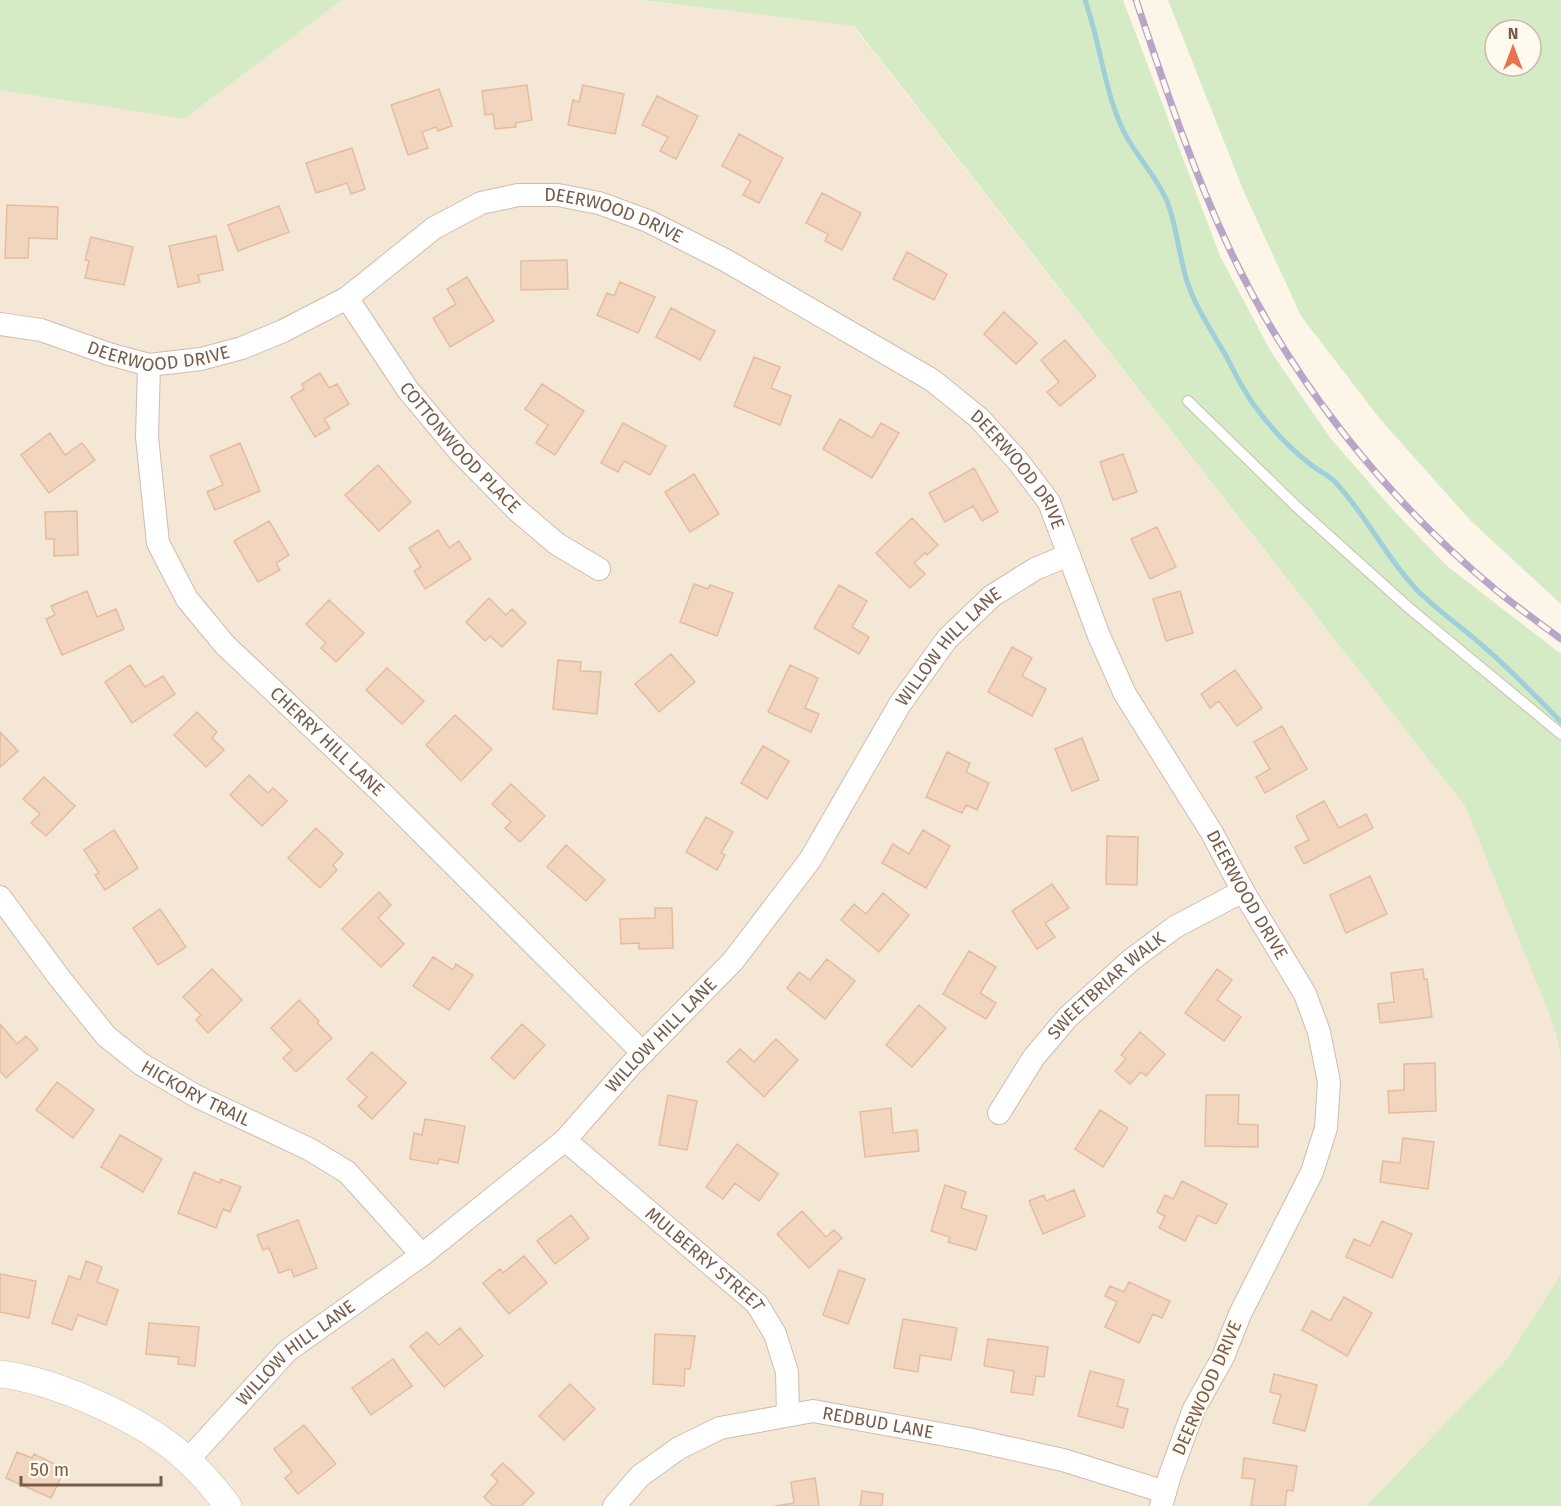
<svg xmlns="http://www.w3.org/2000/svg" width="1561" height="1506" font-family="'Fira Sans',sans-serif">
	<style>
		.residential { fill: #f4e7d6 }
		.green { fill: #d4ebc5; fill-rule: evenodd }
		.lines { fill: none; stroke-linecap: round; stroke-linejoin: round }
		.stream { stroke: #a1cfd9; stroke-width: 5 }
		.building { fill: #f2d5bf; stroke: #e5bc9f; stroke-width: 1.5 }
		.service-casing { stroke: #cfbdad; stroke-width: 12 }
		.minor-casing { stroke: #cfbdad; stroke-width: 24 }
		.tertiary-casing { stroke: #cfbdad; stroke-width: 28 }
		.service { stroke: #fff; stroke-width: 10 }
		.minor { stroke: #fff; stroke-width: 22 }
		.tertiary { stroke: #fff; stroke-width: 27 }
		.rail-casing { stroke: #b8a5c7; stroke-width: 7 }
		.rail { stroke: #fff9ee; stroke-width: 4.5; stroke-dasharray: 14; stroke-linecap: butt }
		.labels { text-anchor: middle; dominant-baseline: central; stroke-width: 4.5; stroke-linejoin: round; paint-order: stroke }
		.street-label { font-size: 18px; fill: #775c4b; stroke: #fff9ee }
	</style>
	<rect width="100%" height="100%" fill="#fdf5e8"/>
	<!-- residential -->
	<path class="residential" d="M342,0h301l210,26 612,780 89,220 7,31v217l-54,85 -141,147h-1366v-1416l184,29z"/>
	<!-- green -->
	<path class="green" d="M0,0h342l-158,119 -184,-29z
		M643,0h480l97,256 51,96 60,87 64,73 52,54 114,88v403l-7,-31 -89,-220 -611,-780z
		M1168,0h393v604l-90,-83 -91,-102 -79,-103 -57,-124zM1495,30h36v36h-36z
		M1561,1274v232h-195l141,-147z"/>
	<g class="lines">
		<!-- stream -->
		<path class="stream" d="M1085,0c15,42 19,90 38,130 12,25 32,44 43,69 11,25 12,53 20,79 8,27 25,52 39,76 9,17 18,36 29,51 16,22 35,43 56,59 8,7 19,11 26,19 31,33 50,75 82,108 20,20 44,36 65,55 28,24 53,50 78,76"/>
	</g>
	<!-- building -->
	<path class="building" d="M527,85l5,35 -17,3 1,4 -21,2 -2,-15 -8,1 -3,-24z
		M583,85l41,9 -9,40 -47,-9 5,-25 6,2z
		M439,89l13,37 -14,5 -2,-4 -14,5 6,16 -20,7 -17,-50z
		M657,96l41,20 -22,43 -16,-8 8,-14 -26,-12z
		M739,134l44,24 -24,45 -16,-8 8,-14 -29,-15z
		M352,148l13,41 -14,5 -4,-11 -31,10 -10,-30z
		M822,193l39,20 -19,37 -17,-9 3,-7 -22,-11z
		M7,205l51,2 -1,32 -28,-1 -1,20h-23z
		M279,206l10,26 -51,19 -10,-26z
		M216,236l7,34 -25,5 2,7 -22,5 -9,-41z
		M91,237l42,10 -9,38 -39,-7 4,-17 -4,-1z
		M907,252l40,22 -13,26 -41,-21z
		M567,260l1,29 -47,1v-29z
		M467,277l27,44 -44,26 -17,-29 23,-14 -9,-15z
		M620,282l35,15 -17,36 -41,-18 10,-22 7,3z
		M671,308l44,23 -15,29 -44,-23z
		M1004,312l33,31 -21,21 -32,-30z
		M1065,340l31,36 -36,30 -13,-14 12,-10 -18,-22z
		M754,357l26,10 -9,21 20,8 -11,29 -46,-19z
		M320,373l9,15 8,-4 12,20 -25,15 6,9 -15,9 -24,-40 13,-8 -2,-5z
		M542,384l42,27 -29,44 -19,-12 12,-18 -23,-16z
		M840,419l32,19 9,-15 18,10 -27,45 -49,-29z
		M623,423l43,23 -16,29 -26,-14 -6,11 -17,-9z
		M50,433l15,22 17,-12 13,17 -46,33 -28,-38z
		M240,443l20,48 -45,19 -8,-18 16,-7 -13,-29z
		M1123,454l14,38 -24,8 -13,-38z
		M378,465l33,37 -32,29 -34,-36z
		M974,468l24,44 -16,9 -9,-15 -28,16 -16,-29z
		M694,474l25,40 -29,18 -25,-40z
		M77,511l1,44 -24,1v-17h-8l-1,-27z
		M912,518l26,27 -11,10 -2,-2 -11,10 11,11 -15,14 -34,-35z
		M269,521l20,34 -13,8 4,7 -22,12 -24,-41z
		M1157,527l19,40 -26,12 -19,-40z
		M438,530l11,18 10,-7 12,18 -46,30 -11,-18 7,-4 -12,-19z
		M694,584l14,5 2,-4 23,8 -16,43 -37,-14z
		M839,585l28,16 -15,26 17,10 -10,17 -45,-26z
		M87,591l10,26 19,-8 8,20 -62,26 -16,-36 9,-4 -4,-9z
		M1180,591l13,42 -27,8 -13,-42z
		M489,598l17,17 6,-6 14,14 -24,24 -12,-11 -5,5 -19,-19z
		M329,600l35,33 -28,29 -15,-14 5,-5 -20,-19z
		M1012,647l20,11 -10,18 24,13 -14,27 -44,-24z
		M671,654l24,28 -36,30 -24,-28z
		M558,660l23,2 -1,9 21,1 -4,42 -44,-5z
		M130,665l15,22 18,-11 12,18 -43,29 -27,-41z
		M790,665l28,13 -13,30 14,6 -8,18 -43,-20z
		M387,668l37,33 -22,23 -36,-34z
		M1235,670l27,38 -25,18 -18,-25 -9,7 -9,-14z
		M197,712l20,20 -5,6 12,12 -18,17 -32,-32z
		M455,715l37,34 -31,32 -35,-36z
		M1282,726l25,43 -42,24 -9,-16 14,-8 -16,-27z
		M0,732l18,19 -18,16z
		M1082,738l17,42 -27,11 -17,-42z
		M763,746l26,15 -22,38 -26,-16z
		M947,752l23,11 -4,9 23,11 -12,27 -11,-5 -4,8 -36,-16z
		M249,775l19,18 5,-5 14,13 -25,25 -32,-31z
		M44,777l31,29 -29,30 -15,-13 9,-9 -17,-15z
		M511,784l34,32 -25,26 -15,-14 6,-6 -19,-18z
		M1324,801l15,27 27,-14 7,14 -69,36 -9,-17 14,-7 -13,-24z
		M706,817l27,15 -12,21 4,2 -8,15 -31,-18z
		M316,828l27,26 -10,11 4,5 -17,18 -32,-30z
		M114,830l24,38 -33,22 -10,-15 4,-2 -15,-23z
		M923,830l27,16 -24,42 -44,-25 11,-19 16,10z
		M1107,836l31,1 -1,48 -31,-1z
		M566,845l39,35 -19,21 -39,-34z
		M1370,876l17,38 -41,19 -16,-38z
		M1052,884l17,24 -24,15 10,14 -18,12 -25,-38z
		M379,892l12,13 -13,13 26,26 -23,23 -39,-38z
		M883,893l26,22 -30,37 -38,-32 13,-16 12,10z
		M655,908h17l1,40 -34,1v-6l-18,1 -1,-25 35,-1z
		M160,909l26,38 -28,18 -25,-37z
		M969,951l27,16 -16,26 16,10 -10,16 -43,-25z
		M433,957l20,13 3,-6 17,11 -24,35 -36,-24z
		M827,959l28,22 -30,38 -38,-31 12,-16 11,8z
		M212,969l30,31 -34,33 -12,-13 5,-5 -18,-18z
		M1217,969l15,11 -15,20 24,17 -17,24 -39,-28z
		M1423,969l1,10h3l5,38 -52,6 -2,-19 16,-2 -3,-29z
		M299,1000l20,21 -2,2 15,15 -36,34 -13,-14 9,-8 -21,-22z
		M919,1005l27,23 -34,39 -26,-22z
		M0,1024l17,20 9,-8 12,13 -32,29 -6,-7z
		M522,1024l23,21 -31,34 -23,-21z
		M1140,1032l25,22 -19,22 -5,-4 -11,12 -15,-13 11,-12 -5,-4z
		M776,1039l22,21 -34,37 -37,-35 13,-13 14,13z
		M372,1052l34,31 -34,36 -14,-13 9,-9 -20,-18z
		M1435,1063l1,48 -47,2 -1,-22 16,-1v-26z
		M57,1082l37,28 -21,28 -37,-28z
		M668,1095l29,6 -10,49 -28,-5z
		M1206,1095h33l-1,29 20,1v22l-53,-1z
		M891,1108l2,25 24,-3 2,21 -54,6 -5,-45z
		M1100,1110l28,18 -25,39 -28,-18z
		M425,1119l40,7 -7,37 -19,-4 -1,5 -28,-5 4,-26 8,2z
		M120,1135l42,24 -19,33 -42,-25z
		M1403,1138l31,4 -6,47 -48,-7 3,-21 17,2z
		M737,1144l41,30 -19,27 -24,-18 -12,16 -17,-12z
		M194,1172l26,11 1,-4 20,8 -11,25 -7,-3 -7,19 -38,-15z
		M1182,1181l45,23 -11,20 -18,-9 -13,26 -26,-13 6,-12 -8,-4 8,-17 8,4z
		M945,1185l21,7 -5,16 26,8 -11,34 -28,-8 2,-5 -19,-6z
		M1074,1190l11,26 -42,18 -14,-33 15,-6 2,6z
		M802,1211l24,26 8,-7 8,8 -33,30 -32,-34z
		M571,1215l18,23 -34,26 -18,-23z
		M298,1220l19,48 -23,9 -3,-8 -12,4 -10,-25 -6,2 -6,-15z
		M1382,1221l30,13 -20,44 -46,-21 8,-18 16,7z
		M524,1256l23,27 -38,31 -26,-31 17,-14 3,4z
		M86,1261l16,6 -5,15 21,8 -12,35 -28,-10 -6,15 -20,-7 17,-47 11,4z
		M839,1270l26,9 -17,45 -25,-9z
		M0,1274l36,7 -7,37 -29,-6z
		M1129,1282l41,19 -8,17 -9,-4 -14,29 -34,-16 12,-25 -12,-6 5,-10 14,6z
		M1344,1297l28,16 -25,43 -45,-26 10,-19 18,10z
		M903,1319l54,9 -6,32 -31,-5 -2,17 -24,-4z
		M149,1323l50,4 -4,39 -17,-2 1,-7 -33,-3z
		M460,1328l23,28 -39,31 -34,-41 17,-14 12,13z
		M655,1334l40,2 -5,33h-5l-1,17 -31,-2z
		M988,1339l60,8 -4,30 -8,-1 -3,19 -22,-3 3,-21 -30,-5z
		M393,1359l19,27 -41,29 -19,-27z
		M1090,1371l34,9 -7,26 11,3 -5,19 -45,-12z
		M1274,1374l43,11 -12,46 -32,-8 8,-28 -11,-3z
		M570,1384l25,25 -31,31 -25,-24z
		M304,1425l32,39 -38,30 -13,-16 7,-6 -18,-23z
		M17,1452l15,6 2,-4 31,15 -14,29 -45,-20z
		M1244,1458l53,8 -4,25 -6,-1 -2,16h-34l4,-27 -13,-1z
		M503,1463l31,30 -13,13h-28l-9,-9 14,-16 -7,-6z
		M815,1478l4,28h-44l19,-3 -3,-21z
		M862,1491l21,3 -1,12h-22z"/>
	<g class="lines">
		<defs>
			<path id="service" d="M1188,401l110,107 111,100 152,126"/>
			<g id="minor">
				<path id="s1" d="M347,298l61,92 51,61 58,59 40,34 42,25"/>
				<path id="s2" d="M0,324l41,6 68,24 40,11 52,-6 41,-11 41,-17 64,-33 87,-70 47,-25 37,-8h40l41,8 49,18 77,39 207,120 47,38 38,42 32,42 50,134 26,58 87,139 31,58 62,103 14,38 10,50 -3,46 -14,44 -72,142 -17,43 -29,52 -24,66 -9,31"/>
				<path id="s3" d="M149,365l-2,72 11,106 29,56 38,46 160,151 258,257"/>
				<path id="s4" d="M0,897l58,79 48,60 35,28 55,32 113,53 38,23 75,83"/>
				<path id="s5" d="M999,1113l35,-56 34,-40 63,-57 44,-33 68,-36"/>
				<path id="s6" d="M565,1140l192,164 18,30 12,38 1,43"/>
				<path id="s7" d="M187,1461l100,-110 135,-96 143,-115 65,-74 103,-105 77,-101 90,-156 47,-65 45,-43 43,-27 34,-14"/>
				<path id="s8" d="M614,1506l26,-30 39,-28 41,-20 93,-17 155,28 95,21 102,32"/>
			</g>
			<path id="tertiary" d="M0,1374c51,6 126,39 168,70 23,17 43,39 60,62"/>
		</defs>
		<!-- service casing -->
		<use href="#service" class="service-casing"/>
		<!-- minor casing -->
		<use href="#minor" class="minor-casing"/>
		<!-- tertiary casing -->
		<use href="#tertiary" class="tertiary-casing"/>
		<!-- service -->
		<use href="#service" class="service"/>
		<!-- minor -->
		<use href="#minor" class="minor"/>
		<!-- tertiary -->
		<use href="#tertiary" class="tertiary"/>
		<defs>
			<path id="rail" d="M1136,0c28,84 56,169 94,250 61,130 155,248 266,340 21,17 43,33 65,49"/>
		</defs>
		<!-- rail casing -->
		<use href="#rail" class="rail-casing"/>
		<!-- rail -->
		<use href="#rail" class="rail"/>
	</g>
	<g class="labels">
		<!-- street labels -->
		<g class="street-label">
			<text stroke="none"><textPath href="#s2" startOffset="668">DEERWOOD DRIVE</textPath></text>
			<text stroke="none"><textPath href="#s2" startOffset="164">DEERWOOD DRIVE</textPath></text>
			<text stroke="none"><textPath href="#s1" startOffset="188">COTTONWOOD PLACE</textPath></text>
			<text stroke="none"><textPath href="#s2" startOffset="1154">DEERWOOD DRIVE</textPath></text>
			<text stroke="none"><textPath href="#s7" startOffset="1126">WILLOW HILL LANE</textPath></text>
			<text stroke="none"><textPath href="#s3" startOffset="442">CHERRY HILL LANE</textPath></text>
			<text stroke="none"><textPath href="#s2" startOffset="1640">DEERWOOD DRIVE</textPath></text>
			<text stroke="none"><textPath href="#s5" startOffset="168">SWEETBRIAR WALK</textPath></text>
			<text stroke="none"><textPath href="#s7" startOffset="640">WILLOW HILL LANE</textPath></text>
			<text stroke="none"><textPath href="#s4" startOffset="282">HICKORY TRAIL</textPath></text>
			<text stroke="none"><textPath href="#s6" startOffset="184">MULBERRY STREET</textPath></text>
			<text stroke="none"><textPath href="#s7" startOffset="154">WILLOW HILL LANE</textPath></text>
			<text transform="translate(1207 1388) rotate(-66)">DEERWOOD DRIVE</text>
			<text stroke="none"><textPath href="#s8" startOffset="294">REDBUD LANE</textPath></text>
		</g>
	</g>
	<!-- north arrow -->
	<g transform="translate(1513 48)"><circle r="28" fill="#fff9ee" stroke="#c9baad" stroke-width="1.5"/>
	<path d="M0-4.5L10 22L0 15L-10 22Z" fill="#e7734c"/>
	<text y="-9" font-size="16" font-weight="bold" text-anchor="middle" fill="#775c4b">N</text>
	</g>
	<!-- scale -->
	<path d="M21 1476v9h140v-9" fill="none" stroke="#775c4b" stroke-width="3"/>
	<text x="30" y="1476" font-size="18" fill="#775c4b" stroke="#fff9ee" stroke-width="4.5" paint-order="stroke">50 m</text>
</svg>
